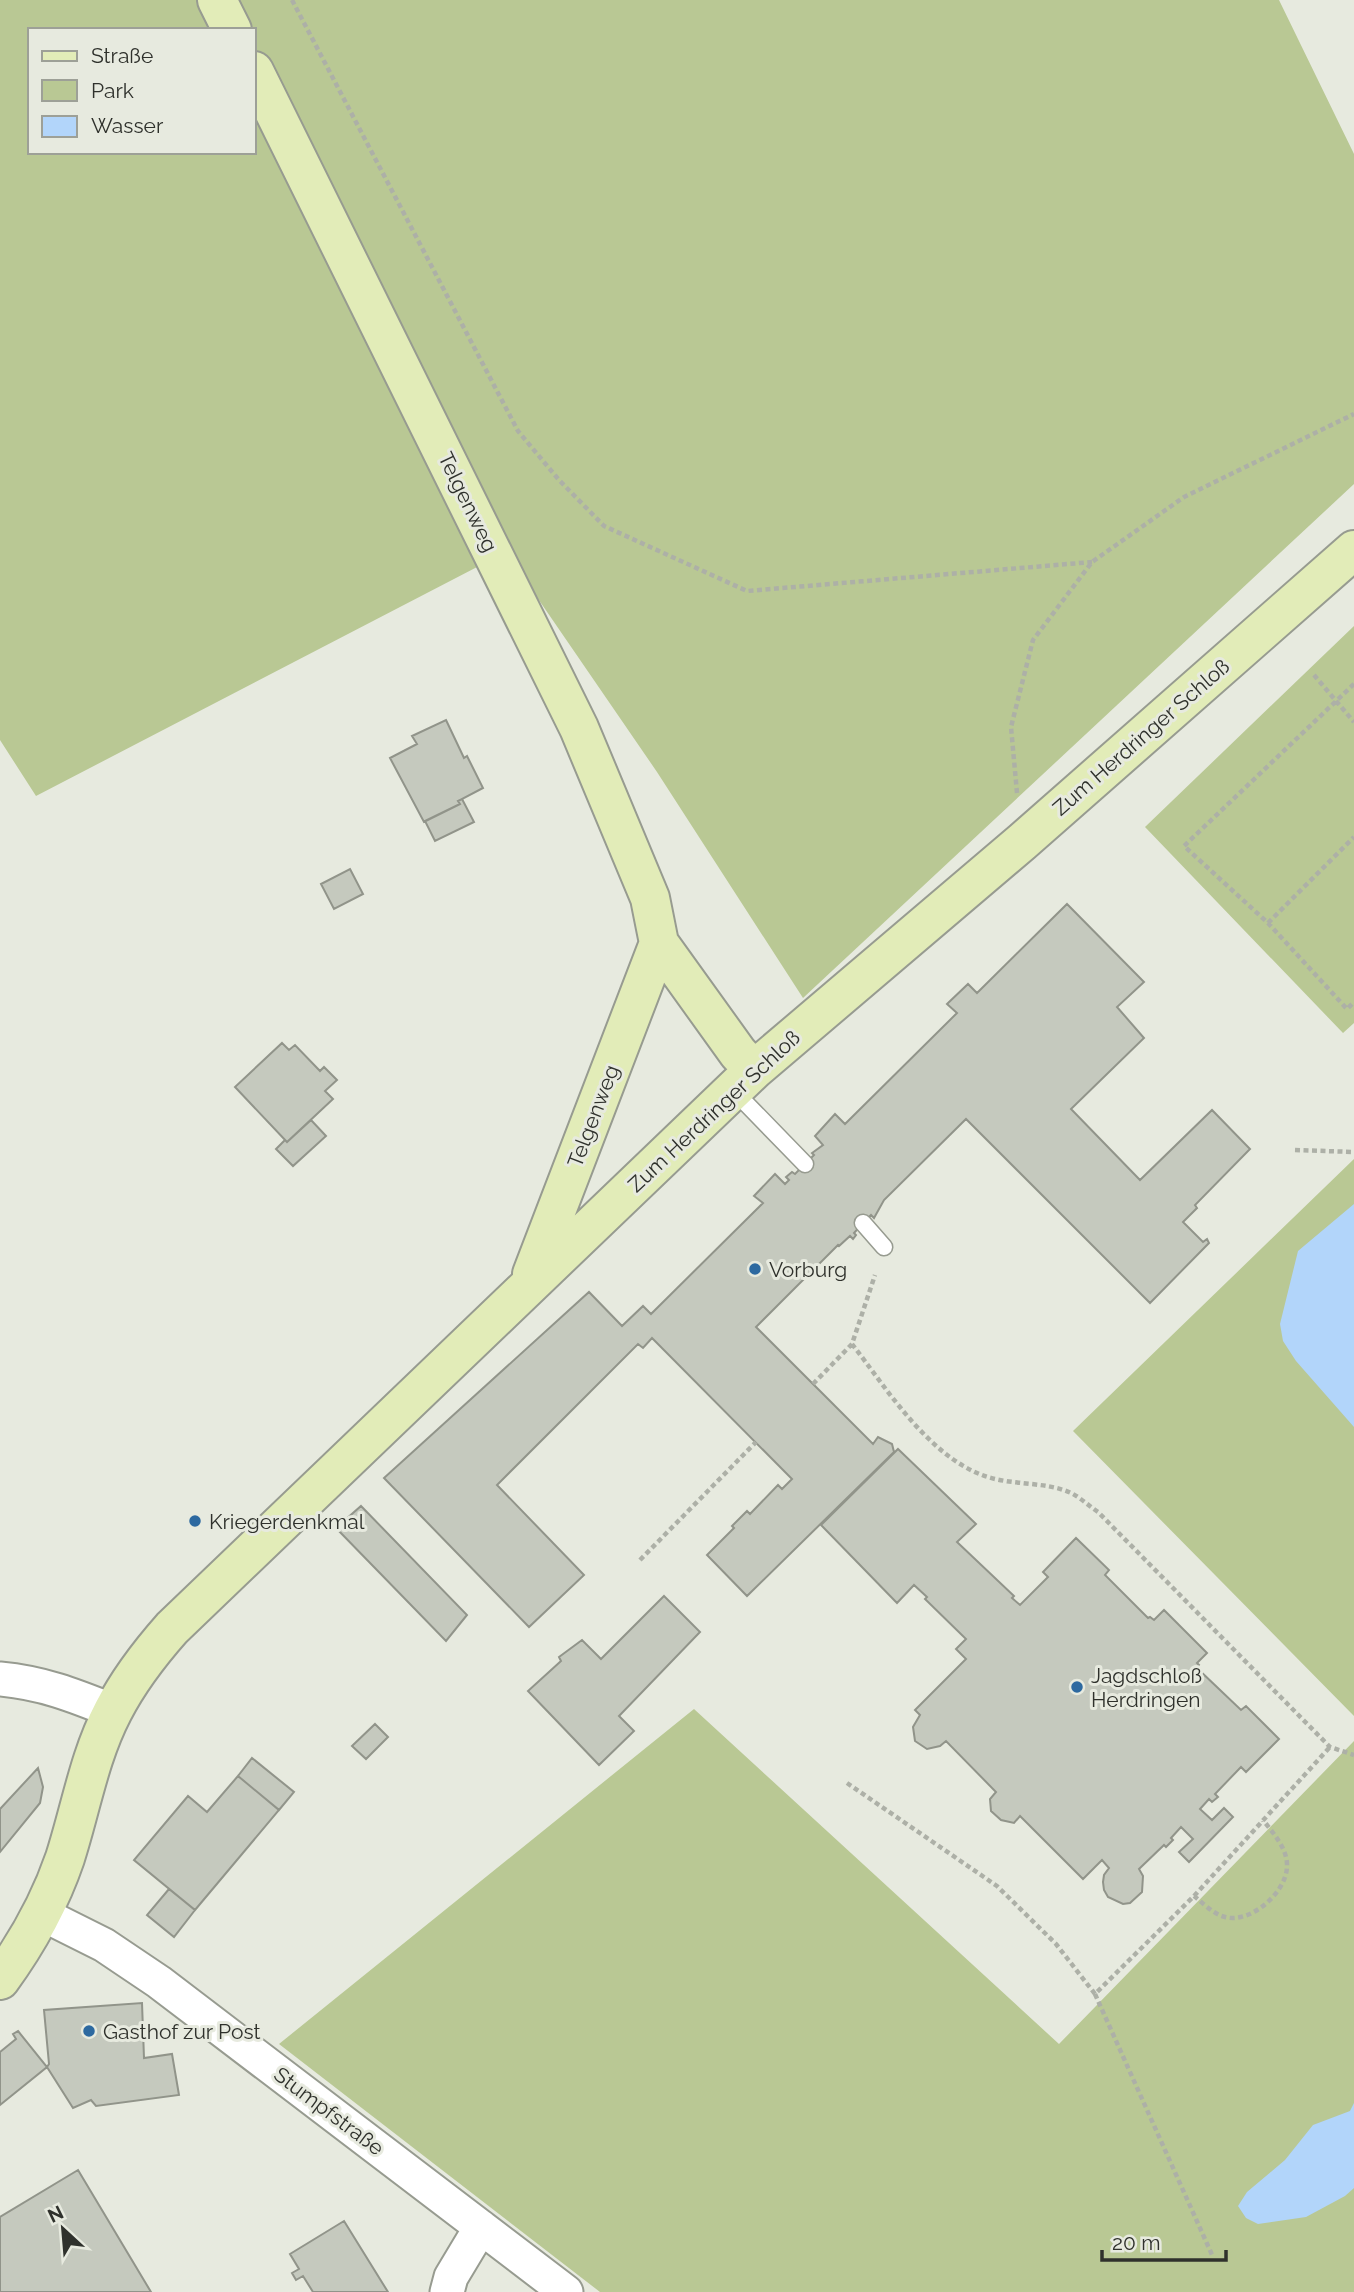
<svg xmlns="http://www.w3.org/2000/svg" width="1354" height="2292" font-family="Raleway,sans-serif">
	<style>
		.green { fill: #b9c894; fill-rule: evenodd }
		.water { fill: #b2d5fa }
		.building { fill: #c5c9be; stroke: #91948a; stroke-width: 2 }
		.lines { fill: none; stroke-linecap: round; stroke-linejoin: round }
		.lane-casing { stroke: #979b90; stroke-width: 19 }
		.street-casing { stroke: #979b90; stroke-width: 37 }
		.secondary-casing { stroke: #979b90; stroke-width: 42 }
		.path { stroke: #adb0a7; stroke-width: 4.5; stroke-dasharray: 5 3.5; stroke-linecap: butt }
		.lane { stroke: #fff; stroke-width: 16 }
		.street { stroke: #fff; stroke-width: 33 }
		.secondary { stroke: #e2ecb8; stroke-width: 38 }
		.poi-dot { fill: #2d69a0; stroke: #e7eadf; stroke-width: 2.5 }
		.labels { text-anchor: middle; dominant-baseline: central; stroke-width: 6; stroke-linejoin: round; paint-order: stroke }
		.street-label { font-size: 21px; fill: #2f312c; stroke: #e7eadf }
		.poi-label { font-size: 21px; fill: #2f312c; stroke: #e7eadf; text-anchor: start }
	</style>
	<rect width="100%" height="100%" fill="#e7eadf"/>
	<!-- green -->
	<path class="green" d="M0,0h1279l75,154v330l-551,514 -146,-226 -151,-220 -470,244 -36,-56zM30,30h224v122h-224z
		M1354,626v397l-11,10 -198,-206z
		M1354,1159v557l-281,-285z
		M694,1709l365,335 295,-303v551h-754l-321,-248z"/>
	<!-- water -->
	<path class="water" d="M1354,1204v223l-58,-66 -13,-20 -3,-17 18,-73z
		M1354,2103v85l-9,8 -39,21 -48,7 -12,-6 -8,-12 9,-14 38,-32 28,-35 37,-14z"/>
	<!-- building -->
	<path class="building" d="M446,720l18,38 3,-2 16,32 -25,13 2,3 -36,18 -34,-64 27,-14 -5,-8z
		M462,799l12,23 -39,19 -10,-20 35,-17 -2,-3z
		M350,869l13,25 -29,15 -13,-25z
		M1067,904l77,78 -27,25 27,31 -73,71 69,71 72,-70 38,39 -55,56 2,3 -14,14 20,20 4,-3 2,4 -59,60 -184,-184 -82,81 -10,18 -3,-3 -8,8 -9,10 2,2 -3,4 -3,-3 -11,10 -1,-1 -82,82 117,117 5,-7 14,7 2,8 -147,144 -40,-41 27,-27 -2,-2 15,-15 3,3 28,-29 4,4 10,-10 -140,-141 -9,10 -5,-4 -141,141 87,90 -55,52 -145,-149 205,-186 33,34 21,-20 8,8 112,-111 -9,-7 21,-22 10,10 4,-4 -3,-3 6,-5 3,2 19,-19 -2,-2 11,-8 -8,-9 20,-22 10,10 112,-111 -10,-9 21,-20 9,9z
		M282,1043l7,7 6,-5 25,26 4,-4 13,13 -12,11 8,8 -46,43 -52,-55z
		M311,1120l15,16 -33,30 -17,-17 9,-9 2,2z
		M898,1449l78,75 -19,18 57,54 -2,2 8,7 28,-28 -5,-5 33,-34 33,32 -4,5 43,43 2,-1 4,3 10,-10 43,43 -10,10 2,2 -2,3 44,42 5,-4 33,33 -33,33 -5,-5 -26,27 3,3 -6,5 -3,-3 -9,10 12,11 12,-12 9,9 -44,45 -10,-10 14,-13 -12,-12 -10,11 2,2 -7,7 -2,-2 -25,24 4,7 -1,16 -12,11 -7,1 -15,-7 -4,-7 -1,-8 1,-7 5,-7 -7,-8 -19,19 -63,-63 -6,7 -13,-3 -10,-9 -1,-12 6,-7 -50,-51 -6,5 -13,3 -12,-8 -2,-14 7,-12 -5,-5 51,-51 -10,-10 10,-10 -41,-40 2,-2 -13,-12 -17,18 -76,-78z
		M361,1506l106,109 -21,26 -110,-113z
		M664,1596l36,36 -81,84 15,15 -35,34 -71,-74 33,-30 -2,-4 23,-17 19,19z
		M375,1724l13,13 -22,22 -14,-13z
		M252,1758l42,34 -15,18 -41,-34z
		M38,1768l5,19 -3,16 -40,49v-43z
		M238,1776l41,34 -84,100 -61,-50 54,-64 19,16z
		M169,1889l26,21 -21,27 -27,-22z
		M142,2003l2,55 28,-4 7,41 -83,11 -5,-6 -18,8 -26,-41 2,-3 -5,-54z
		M18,2031l29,36 -47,38v-53l16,-13 -3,-5z
		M78,2170l73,122h-151v-75z
		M344,2221l44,71h-75l-10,-16 -7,4 -4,-7 7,-4 -9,-15z"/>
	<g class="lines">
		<defs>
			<path id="lane" d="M733,1090l72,74
				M863,1223l21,24"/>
			<path id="street" d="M0,1679c43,4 73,16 113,32
				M42,1914l62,31 55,37 407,310
				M447,2292l4,-15 30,-50"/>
			<path id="secondary" d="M217,0l15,30
				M254,71l325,657 71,170 9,45 79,110 16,17
				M532,1274l127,-331
				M0,1980c27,-37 50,-78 65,-122 16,-50 24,-101 48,-147 16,-31 36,-57 59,-83l582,-558 268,-228 332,-292"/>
		</defs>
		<!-- lane casing -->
		<use href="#lane" class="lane-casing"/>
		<!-- street casing -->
		<use href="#street" class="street-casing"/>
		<!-- secondary casing -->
		<use href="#secondary" class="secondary-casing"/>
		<!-- path -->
		<path class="path" d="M292,0l226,431 41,49 45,46 143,65 345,-29
			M1314,675l40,47
			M1354,684l-170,162 84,77 79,86 7,-7
			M1017,793l-6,-66 22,-87 59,-78 92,-65 170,-83
			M1268,923l86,-86
			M1295,1150l59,2
			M852,1344c35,45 75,110 130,131 28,11 64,6 89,18 10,5 18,13 27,19l232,235 24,8
			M813,1384l39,-40 23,-69
			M640,1560l116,-118
			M847,1783l150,103 59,58 39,50 99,-98 136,-149
			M1194,1896c9,7 19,18 31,21 25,7 61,-24 62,-50 1,-18 -14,-34 -24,-47
			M1095,1994l118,263"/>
		<!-- lane -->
		<use href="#lane" class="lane"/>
		<!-- street -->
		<use href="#street" class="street"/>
		<!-- secondary -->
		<use href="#secondary" class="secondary"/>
	</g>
	<!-- markers -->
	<g class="poi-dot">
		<circle cx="755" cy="1269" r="7"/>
		<circle cx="195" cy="1521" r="7"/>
		<circle cx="1077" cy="1687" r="7"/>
		<circle cx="89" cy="2031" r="7"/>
	</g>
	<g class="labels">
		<!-- street labels -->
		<g class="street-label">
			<text transform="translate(468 502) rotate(64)">Telgenweg</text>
			<text transform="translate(1141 737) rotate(-41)">Zum Herdringer Schloß</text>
			<text transform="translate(714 1111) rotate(-43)">Zum Herdringer Schloß</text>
			<text transform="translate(593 1116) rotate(-69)">Telgenweg</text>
			<text transform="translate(329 2111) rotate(37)">Stumpfstraße</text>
		</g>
		<!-- poi labels -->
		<g class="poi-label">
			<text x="769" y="1269">Vorburg</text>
			<text x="209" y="1521">Kriegerdenkmal</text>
			<text x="1091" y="1675">Jagdschloß<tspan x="1091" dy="24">Herdringen</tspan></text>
			<text x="103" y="2031">Gasthof zur Post</text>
		</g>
	</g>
	<!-- legend -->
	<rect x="28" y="28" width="228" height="126" fill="#e7eadf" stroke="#9da097" stroke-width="2"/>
	<rect x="42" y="51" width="35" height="10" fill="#e2ecb8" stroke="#9da097" stroke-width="2"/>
	<text x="91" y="63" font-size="21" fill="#2f312c">Straße</text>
	<rect x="42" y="80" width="35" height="21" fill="#b9c894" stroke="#9da097" stroke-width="2"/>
	<text x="91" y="98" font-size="21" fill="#2f312c">Park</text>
	<rect x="42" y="116" width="35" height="21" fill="#b2d5fa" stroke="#9da097" stroke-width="2"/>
	<text x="91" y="133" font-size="21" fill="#2f312c">Wasser</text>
	<!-- north arrow -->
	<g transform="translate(63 2229) rotate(334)" stroke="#e7eadf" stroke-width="5" paint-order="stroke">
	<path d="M0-5L12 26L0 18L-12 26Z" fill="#2f312c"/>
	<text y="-10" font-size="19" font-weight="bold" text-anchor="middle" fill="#2f312c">N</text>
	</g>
	<!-- scale -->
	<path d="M1102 2250v10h124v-10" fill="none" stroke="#2f312c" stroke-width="3.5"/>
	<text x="1112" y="2250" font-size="21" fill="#2f312c" stroke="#e7eadf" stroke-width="5" paint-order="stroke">20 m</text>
</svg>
